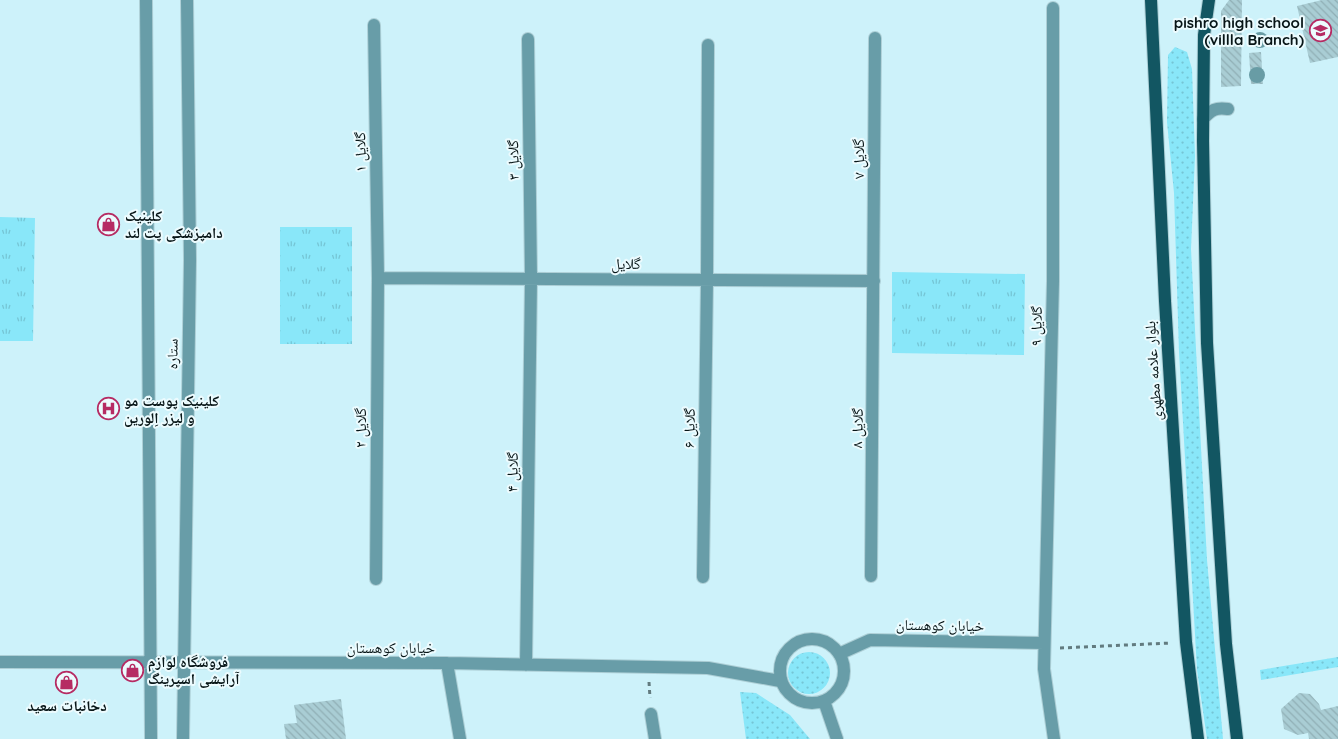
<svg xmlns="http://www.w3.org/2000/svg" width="1338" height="739" font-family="Quicksand,'Noto Naskh Arabic',sans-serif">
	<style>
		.grass { fill: url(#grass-dots) }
		.park { fill: url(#park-tufts) }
		.building { fill: url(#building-back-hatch) }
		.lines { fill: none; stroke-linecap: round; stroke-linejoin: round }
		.minor-casing { stroke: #adcfd6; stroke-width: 14 }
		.major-casing { stroke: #adcfd6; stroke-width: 14 }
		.path { stroke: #627b7f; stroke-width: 3; stroke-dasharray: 4 4; stroke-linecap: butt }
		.minor { stroke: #689da8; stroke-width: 12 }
		.major { stroke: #125662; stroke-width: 12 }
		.tree { fill: #689ca5 }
		.labels { text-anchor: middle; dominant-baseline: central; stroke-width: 4; stroke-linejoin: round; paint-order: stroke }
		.poi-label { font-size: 15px; font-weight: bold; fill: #071517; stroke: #ecfbfe; text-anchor: start }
		.street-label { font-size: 15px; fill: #071517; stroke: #ecfbfe }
	</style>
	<defs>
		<pattern id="grass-dots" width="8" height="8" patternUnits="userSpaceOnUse" patternTransform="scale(1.25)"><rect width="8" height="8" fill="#89e7f9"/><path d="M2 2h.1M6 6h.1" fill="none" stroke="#75c5d5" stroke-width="1.8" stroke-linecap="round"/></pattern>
		<pattern id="park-tufts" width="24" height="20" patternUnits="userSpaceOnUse" patternTransform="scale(1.25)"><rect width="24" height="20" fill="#89e7f9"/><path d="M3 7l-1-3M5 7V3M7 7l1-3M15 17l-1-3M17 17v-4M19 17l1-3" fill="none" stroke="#75c5d5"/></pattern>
		<pattern id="building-back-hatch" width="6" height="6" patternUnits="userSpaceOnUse" patternTransform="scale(1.25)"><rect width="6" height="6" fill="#a9cdd4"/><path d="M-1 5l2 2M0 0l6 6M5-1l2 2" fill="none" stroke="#90afb5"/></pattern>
	</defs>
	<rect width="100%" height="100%" fill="#cdf2fa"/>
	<!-- grass -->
	<path class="grass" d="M1175,47l12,5 5,17 3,87 -4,93 9,180 7,131 16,179h-16l-10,-69 -18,-318 -5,-159 -7,-71 1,-67z
		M788 673a21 21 0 1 1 42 0a21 21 0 1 1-42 0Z
		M1338,657v10l-77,13 -1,-10z
		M740,692l16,1 34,22 20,24h-64z"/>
	<!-- park -->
	<path class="park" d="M0,217l35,1 -2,123h-33z
		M280,227h72v117h-72z
		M892,272l133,2 -1,81 -132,-2z"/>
	<!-- building -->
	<path class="building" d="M1229,0h13l-1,86 -20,1v-76z
		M1322,0h16v57l-28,6 -13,-57z
		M1261,52l2,32h-12l-2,-31z
		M1299,693l11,1 9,10 2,6 17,-4v33h-29l-1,-6 -10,2 -14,-6 -3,-20z
		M341,699l5,40h-60l-2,-15 13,-1 -3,-18z"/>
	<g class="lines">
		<defs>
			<path id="minor" d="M146,0l5,739
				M1053,8v273l-9,388 10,70
				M374,25l4,253 -2,301
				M1203,119c8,-9 13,-12 25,-10
				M378,278l496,3
				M871,576l4,-538
				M703,577l4,-297 1,-235
				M780 671a32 32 0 1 1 64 0a32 32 0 1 1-64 0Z
				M839,654l31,-14 174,3
				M0,662l447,1 261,5 72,13
				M447,663l13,76
				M526,665l5,-386 -3,-240
				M824,701l13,38
				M651,714l4,25
				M183,739l7,-479 -3,-260"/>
			<path id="major" d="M1151,0l14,301 21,341 12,97
				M1209,0l-5,35 -1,106 4,202 19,301 11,95"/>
		</defs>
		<!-- minor casing -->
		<use href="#minor" class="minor-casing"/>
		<!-- major casing -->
		<use href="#major" class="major-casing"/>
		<!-- path -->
		<path class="path" d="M1060,648l111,-5
			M649,682l1,16"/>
		<!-- minor -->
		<use href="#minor" class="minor"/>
		<!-- major -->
		<use href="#major" class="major"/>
	</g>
	<!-- trees -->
	<g class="tree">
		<circle cx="1260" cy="40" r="8"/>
		<circle cx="1257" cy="75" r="8"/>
	</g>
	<!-- icons -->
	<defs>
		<symbol id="school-ring" viewBox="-11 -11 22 22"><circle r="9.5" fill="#ecfbfe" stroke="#b62b63" stroke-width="1.5"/><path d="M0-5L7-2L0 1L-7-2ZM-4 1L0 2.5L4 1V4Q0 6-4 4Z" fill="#b62b63"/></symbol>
		<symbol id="shop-ring" viewBox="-11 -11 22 22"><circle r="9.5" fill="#ecfbfe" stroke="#b62b63" stroke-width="1.5"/><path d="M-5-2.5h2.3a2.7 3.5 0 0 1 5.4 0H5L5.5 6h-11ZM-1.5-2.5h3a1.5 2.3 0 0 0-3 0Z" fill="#b62b63"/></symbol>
		<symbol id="hospital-ring" viewBox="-11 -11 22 22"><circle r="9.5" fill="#ecfbfe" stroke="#b62b63" stroke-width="1.5"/><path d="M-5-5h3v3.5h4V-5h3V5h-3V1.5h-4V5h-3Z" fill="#b62b63"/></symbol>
	</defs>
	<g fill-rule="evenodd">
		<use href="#school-ring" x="1308" y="18" width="25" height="25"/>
		<use href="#shop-ring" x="96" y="212" width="25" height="25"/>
		<use href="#hospital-ring" x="96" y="396" width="25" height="25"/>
		<use href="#shop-ring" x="120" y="658" width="25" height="25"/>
		<use href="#shop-ring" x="54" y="670" width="25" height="25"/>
	</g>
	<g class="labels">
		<!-- poi labels -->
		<g class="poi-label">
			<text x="1304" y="22" text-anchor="end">pishro high school<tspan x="1304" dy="17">(villla Branch)</tspan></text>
			<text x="125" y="215">کلینیک<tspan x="125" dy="17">دامپزشکی پت لند</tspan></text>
			<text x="124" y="400">کلینیک پوست مو<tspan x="124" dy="17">و لیزر اِلورین</tspan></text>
			<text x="148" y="661">فروشگاه لوازم<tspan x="148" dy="17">آرایشی اسپرینگ</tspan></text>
			<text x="67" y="705" text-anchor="middle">دخانبات سعید</text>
		</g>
		<!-- street labels -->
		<g class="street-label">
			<text transform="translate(360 152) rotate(-91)">گلایل ۱</text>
			<text transform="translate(858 159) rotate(-90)">گلایل ۷</text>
			<text transform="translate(513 160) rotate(-91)">گلایل ۳</text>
			<text x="626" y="263">گلایل</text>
			<text transform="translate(1036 326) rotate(-89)">گلایل ۹</text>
			<text transform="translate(172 354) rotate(-89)">ستاره</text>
			<text transform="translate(1153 371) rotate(-94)">بلوار علامه مطهری</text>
			<text transform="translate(360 428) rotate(-90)">گلایل ۲</text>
			<text transform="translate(689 428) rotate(-89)">گلایل ۶</text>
			<text transform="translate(857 428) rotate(-89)">گلایل ۸</text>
			<text transform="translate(512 472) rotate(-89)">گلایل ۴</text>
			<text transform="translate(940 625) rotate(1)">خیابان کوهستان</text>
			<text x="391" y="647">خیابان کوهستان</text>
		</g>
	</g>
</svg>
